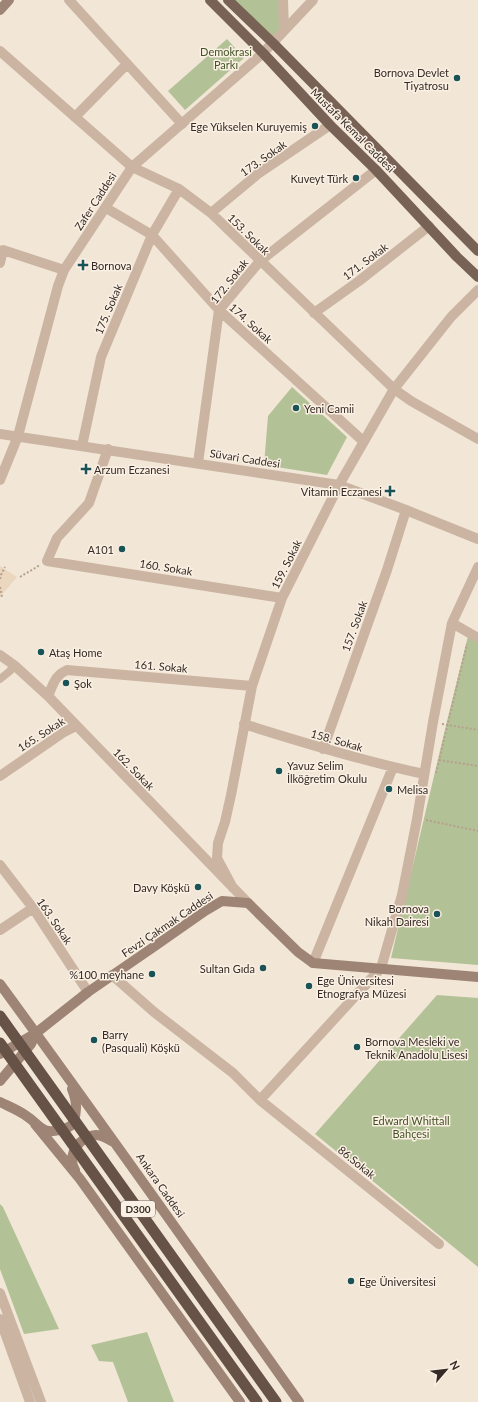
<svg xmlns="http://www.w3.org/2000/svg" width="478" height="1402" font-family="Lato,sans-serif">
	<style>
		.green { fill: #b3c296 }
		.plaza { fill: #ebd7bd }
		.lines { fill: none; stroke-linecap: round; stroke-linejoin: round }
		.path { stroke: #b69f8d; stroke-width: 2; stroke-dasharray: 2 2; stroke-linecap: butt }
		.pedestrian { stroke: #cbb5a2; stroke-width: 8 }
		.minor { stroke: #cbb5a2; stroke-width: 10 }
		.tertiary { stroke: #cbb5a2; stroke-width: 10 }
		.secondary { stroke: #9e8474; stroke-width: 10 }
		.primary { stroke: #786155; stroke-width: 10 }
		.trunk-bridge { stroke: #675248; stroke-width: 11 }
		.poi-dot { fill: #195358; stroke: #faf0e3; stroke-width: 1.5 }
		.labels { text-anchor: middle; dominant-baseline: central; stroke-width: 3; stroke-linejoin: round; paint-order: stroke }
		.shield { fill: #faf0e3; stroke: #70655e; stroke-width: 1 }
		.shield-label { font-size: 10px; font-weight: bold; fill: #352a25 }
		.park-label { font-size: 11px; fill: #445428; stroke: #faf0e3 }
		.poi-label { font-size: 11px; fill: #352a25; stroke: #faf0e3; text-anchor: start }
		.street-label { font-size: 11px; fill: #352a25; stroke: #faf0e3 }
	</style>
	<rect width="100%" height="100%" fill="#f2e6d7"/>
	<!-- green -->
	<path class="green" d="M228,0h55l1,29 -11,14z
		M227,39l17,19 -59,52 -17,-19z
		M292,387l55,50 -20,38 -63,-10 4,-49z
		M468,636l10,5v324l-87,-7 56,-237z
		M437,995l41,3v269l-163,-133z
		M0,1204l3,3 56,122 -35,5 -24,-65z
		M147,1332l27,70h-46l-15,-40 -14,-1 -8,-16z"/>
	<!-- plaza -->
	<path class="plaza" d="M0,566l17,11 -17,20z"/>
	<g class="lines">
		<!-- path -->
		<path class="path" d="M20,577l20,-12
			M0,579l1,-4 4,-8
			M0,587l2,10
			M442,724l36,6
			M439,760l39,6
			M436,773l31,-129
			M426,820l52,11"/>
		<!-- pedestrian -->
		<path class="pedestrian" d="M0,679l10,-8 4,-6"/>
		<!-- minor -->
		<path class="minor" d="M69,0l113,124
			M283,0l1,29
			M75,117l52,-53
			M132,167l47,22 32,24 183,176 17,12 67,38
			M106,208l46,27 67,75 144,131
			M211,213l48,-40 71,-48
			M0,263l3,-13 61,20
			M314,313l45,-32 70,-55
			M82,446l19,-89 51,-122 27,-46
			M108,449l-19,54 -32,35 -10,23 235,37
			M198,463l21,-153 41,-49 116,-91
			M0,480l18,-44
			M452,623l26,15
			M0,655l14,10 34,31 200,207
			M48,696c5,-11 7,-21 19,-26l185,16
			M244,724c60,19 119,37 180,50
			M323,749l64,-179 19,-60
			M0,776l64,-44 12,-6
			M0,865l33,43 55,84
			M233,888l-16,-30 1,-15 7,-21 6,-27 21,-109 30,-88 57,-113 55,-96 57,-72 27,-27
			M0,930l33,-22
			M313,963l80,-196
			M112,975l42,37 79,61 27,27 121,-132 21,-73 15,-76 16,-97 19,-99 26,-56
			M260,1100l179,144
			M0,1293l41,109
			M0,1319l30,83"/>
		<!-- tertiary -->
		<path class="tertiary" d="M0,51l132,116
			M0,434l339,51 67,25 72,29
			M18,436l40,-150 6,-16 68,-103 131,-114 50,-53"/>
		<!-- secondary -->
		<path class="secondary" d="M0,10l9,-10
			M0,984c101,138 200,278 299,418
			M0,1054l36,-21 52,-41 67,-46 50,-35 17,-10 26,2 50,49 15,11 165,14
			M0,1081l31,-37 5,-11
			M0,1102c8,4 18,8 25,13 16,10 16,21 38,14 4,-1 8,-2 10,-6 5,-12 4,-22 -1,-34
			M35,1124l45,55 160,223
			M75,1170c-9,-15 5,-34 21,-35 7,0 13,5 18,7"/>
		<!-- primary -->
		<path class="primary" d="M210,0l53,53 67,72 46,45 81,87 21,20
			M228,0l45,43 205,208"/>
		<!-- trunk-bridge -->
		<path class="trunk-bridge" d="M0,1016l276,386
			M0,1043l257,359"/>
	</g>
	<!-- markers -->
	<g class="poi-dot">
		<circle cx="457" cy="78" r="4"/>
		<circle cx="315" cy="126" r="4"/>
		<circle cx="356" cy="178" r="4"/>
		<path d="M81 259h4v4h4v4h-4v4h-4v-4h-4v-4h4z"/>
		<circle cx="296" cy="408" r="4"/>
		<path d="M84 463h4v4h4v4h-4v4h-4v-4h-4v-4h4z"/>
		<path d="M388 485h4v4h4v4h-4v4h-4v-4h-4v-4h4z"/>
		<circle cx="122" cy="549" r="4"/>
		<circle cx="41" cy="652" r="4"/>
		<circle cx="66" cy="683" r="4"/>
		<circle cx="279" cy="771" r="4"/>
		<circle cx="389" cy="789" r="4"/>
		<circle cx="198" cy="887" r="4"/>
		<circle cx="437" cy="914" r="4"/>
		<circle cx="263" cy="968" r="4"/>
		<circle cx="152" cy="974" r="4"/>
		<circle cx="309" cy="986" r="4"/>
		<circle cx="94" cy="1040" r="4"/>
		<circle cx="357" cy="1047" r="4"/>
		<circle cx="351" cy="1281" r="4"/>
	</g>
	<g class="labels">
		<!-- shield labels -->
		<rect class="shield" x="121" y="1201" width="34" height="16" rx="3"/>
		<g class="shield-label">
			<text x="138" y="1209">D300</text>
		</g>
		<!-- park labels -->
		<g class="park-label">
			<text x="226" y="51">Demokrasi<tspan x="226" dy="13">Parkı</tspan></text>
			<text x="411" y="1120">Edward Whittall<tspan x="411" dy="13">Bahçesi</tspan></text>
		</g>
		<!-- poi labels -->
		<g class="poi-label">
			<text x="449" y="72" text-anchor="end">Bornova Devlet<tspan x="449" dy="13">Tiyatrosu</tspan></text>
			<text x="307" y="126" text-anchor="end">Ege Yükselen Kuruyemiş</text>
			<text x="348" y="178" text-anchor="end">Kuveyt Türk</text>
			<text x="91" y="265">Bornova</text>
			<text x="304" y="408">Yeni Camii</text>
			<text x="94" y="469">Arzum Eczanesi</text>
			<text x="382" y="491" text-anchor="end">Vitamin Eczanesi</text>
			<text x="114" y="549" text-anchor="end">A101</text>
			<text x="49" y="652">Ataş Home</text>
			<text x="74" y="683">Şok</text>
			<text x="287" y="765">Yavuz Selim<tspan x="287" dy="13">İlköğretim Okulu</tspan></text>
			<text x="397" y="789">Melisa</text>
			<text x="190" y="887" text-anchor="end">Davy Köşkü</text>
			<text x="429" y="908" text-anchor="end">Bornova<tspan x="429" dy="13">Nikah Dairesi</tspan></text>
			<text x="255" y="968" text-anchor="end">Sultan Gıda</text>
			<text x="144" y="974" text-anchor="end">%100 meyhane</text>
			<text x="317" y="980">Ege Üniversitesi<tspan x="317" dy="13">Etnografya Müzesi</tspan></text>
			<text x="102" y="1034">Barry<tspan x="102" dy="13">(Pasquali) Köşkü</tspan></text>
			<text x="365" y="1041">Bornova Mesleki ve<tspan x="365" dy="13">Teknik Anadolu Lisesi</tspan></text>
			<text x="359" y="1281">Ege Üniversitesi</text>
		</g>
		<!-- street labels -->
		<g class="street-label">
			<text transform="translate(353 130) rotate(45)">Mustafa Kemal Caddesi</text>
			<text transform="translate(263 158) rotate(-35)">173. Sokak</text>
			<text transform="translate(95 201) rotate(-57)">Zafer Caddesi</text>
			<text transform="translate(249 234) rotate(44)">153. Sokak</text>
			<text transform="translate(365 261) rotate(-37)">171. Sokak</text>
			<text transform="translate(229 281) rotate(-52)">172. Sokak</text>
			<text transform="translate(108 309) rotate(-67)">175. Sokak</text>
			<text transform="translate(251 323) rotate(42)">174. Sokak</text>
			<text transform="translate(245 458) rotate(9)">Süvari Caddesi</text>
			<text transform="translate(286 564) rotate(-63)">159. Sokak</text>
			<text transform="translate(166 567) rotate(9)">160. Sokak</text>
			<text transform="translate(354 626) rotate(-70)">157. Sokak</text>
			<text transform="translate(161 666) rotate(5)">161. Sokak</text>
			<text transform="translate(41 734) rotate(-33)">165. Sokak</text>
			<text transform="translate(337 740) rotate(16)">158. Sokak</text>
			<text transform="translate(134 769) rotate(46)">162. Sokak</text>
			<text transform="translate(55 921) rotate(56)">163. Sokak</text>
			<text transform="translate(167 924) rotate(-34)">Fevzi Çakmak Caddesi</text>
			<text transform="translate(357 1162) rotate(39)">86.Sokak</text>
			<text transform="translate(161 1185) rotate(55)">Ankara Caddesi</text>
		</g>
	</g>
	<!-- north arrow -->
	<g transform="translate(446 1370) rotate(62)" stroke="#faf0e3" stroke-width="3" paint-order="stroke">
	<path d="M0-3L7 15L0 10L-7 15Z" fill="#352a25"/>
	<text y="-6" font-size="11" font-weight="bold" text-anchor="middle" fill="#352a25">N</text>
	</g>
</svg>
